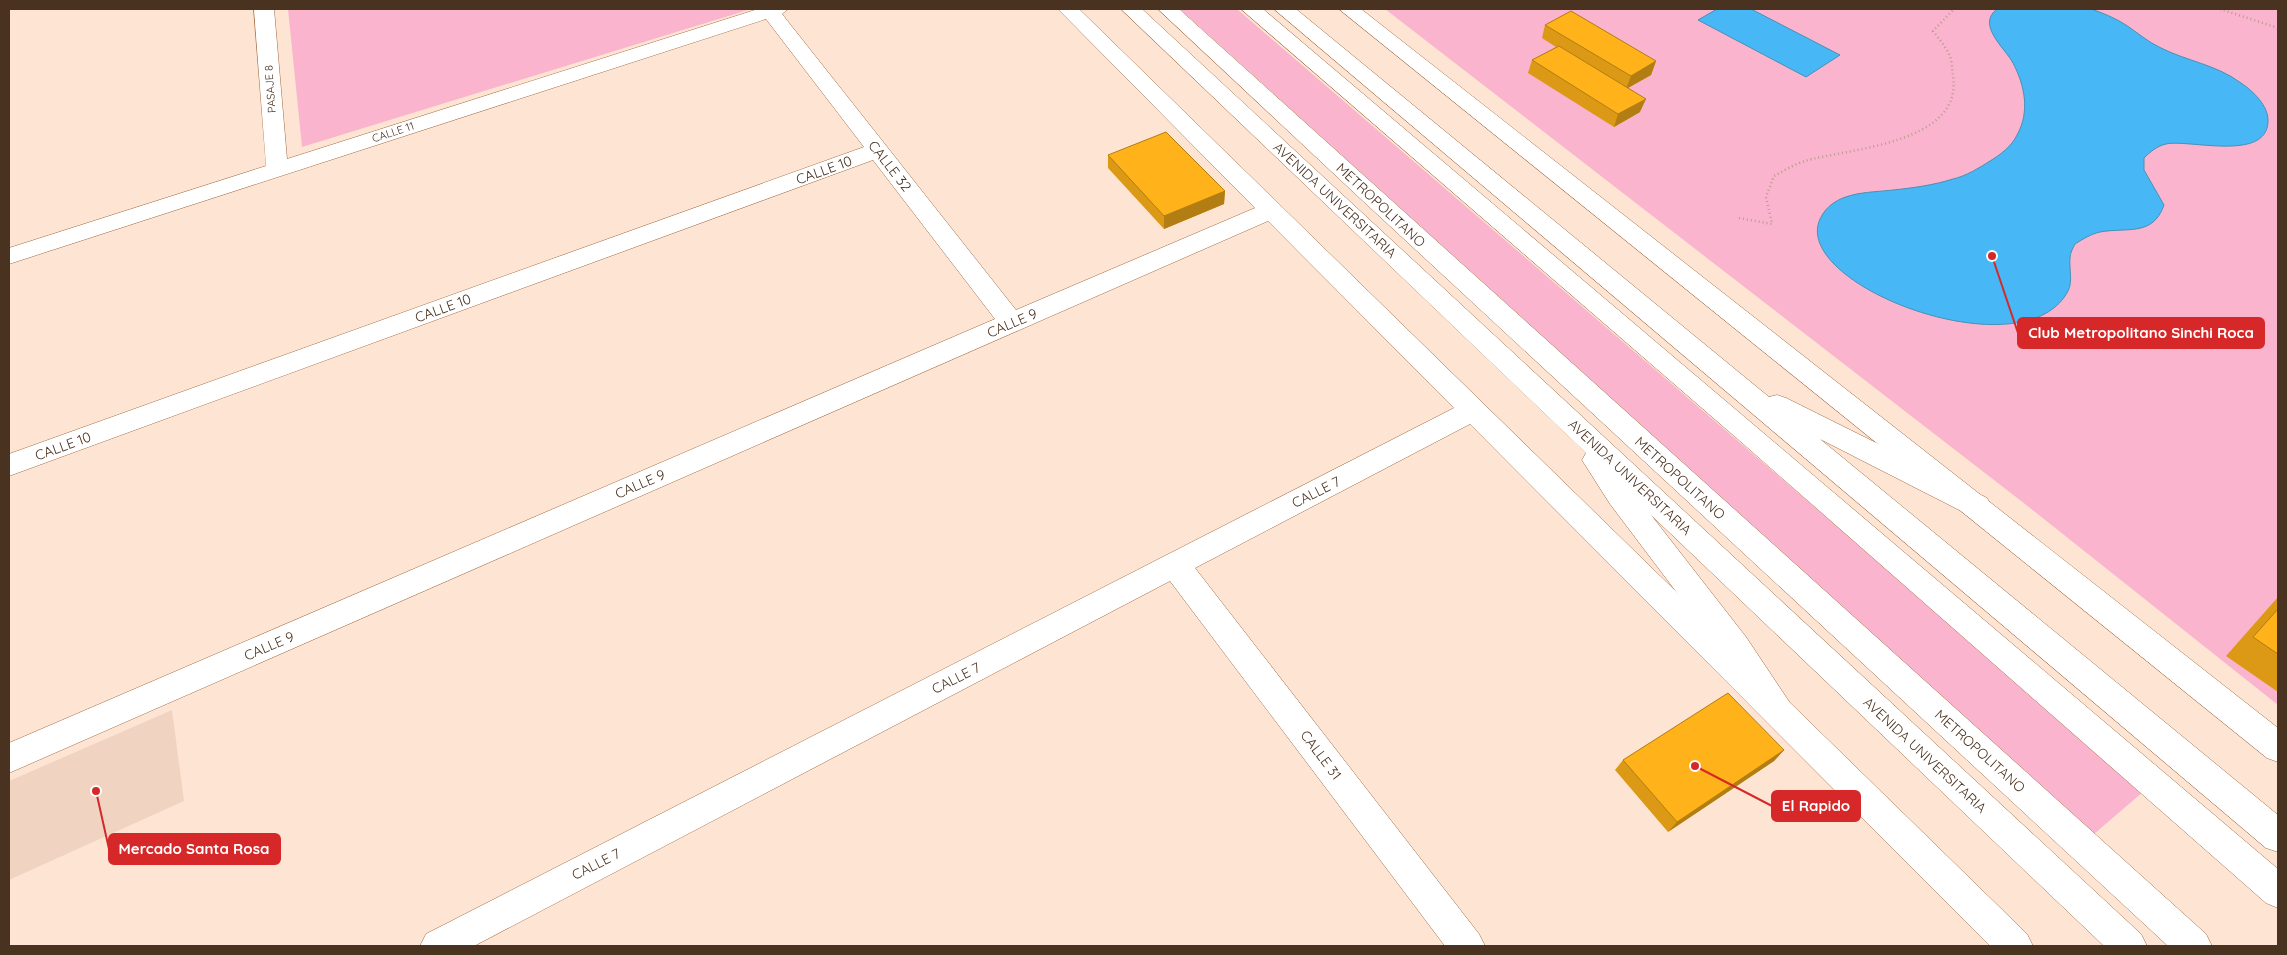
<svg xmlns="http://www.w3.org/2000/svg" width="2287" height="955" font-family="Quicksand,sans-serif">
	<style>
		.built { fill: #f0d4c1 }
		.green { fill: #fab4cd }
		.water { fill: #47b8f5; stroke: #4890b5 }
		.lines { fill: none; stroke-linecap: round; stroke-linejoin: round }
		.minor-casing { stroke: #a06940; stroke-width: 1 }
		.major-casing { stroke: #a06940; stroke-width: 1 }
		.path { stroke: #b69d8b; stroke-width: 2.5; stroke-dasharray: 1 3; stroke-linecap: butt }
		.minor { fill: #fff; fill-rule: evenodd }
		.major { fill: #fff; fill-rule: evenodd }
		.wall { fill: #db9916 }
		.shaded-wall { fill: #b27d12 }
		.building { fill: #ffb219; stroke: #b27d12 }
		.labels { text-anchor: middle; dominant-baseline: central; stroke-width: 4; stroke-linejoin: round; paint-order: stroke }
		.far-street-label { font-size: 11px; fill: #4a3220; stroke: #fff }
		.street-label { font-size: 14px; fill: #4a3220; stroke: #fff }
		.leader { fill: none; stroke: #d62828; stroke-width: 2 }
		.callout-dot { fill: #d62828; stroke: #fff; stroke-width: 2 }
		.callout { fill: #d62828; stroke: #d62828; stroke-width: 2 }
		.callout-label { font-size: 15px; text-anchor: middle; font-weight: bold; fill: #fff }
	</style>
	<rect width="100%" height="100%" fill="#fee5d3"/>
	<!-- built -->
	<path class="built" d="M172,710l12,91 -175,79v-99z"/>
	<!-- green -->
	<path class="green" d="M288,9h459l1,1 -446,137z
		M1180,9h57l907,782 -50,43z
		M1385,9h893v696l-253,-201z"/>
	<!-- water -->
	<path class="water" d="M1717,9h34l89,46 -34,22 -108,-57z
		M1997,9h94c12,4 24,9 35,16 12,8 22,17 35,23 26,13 56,17 80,35 12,8 28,23 27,39 -2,40 -79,17 -102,22 -9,2 -16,8 -22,14v12l20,35c-11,32 -37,22 -64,27 -9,2 -17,7 -25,12 -2,4 -5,9 -5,14 -1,10 3,24 -2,33 -43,83 -278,-6 -248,-72 13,-28 48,-26 73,-29 20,-2 41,-5 60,-11 13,-3 26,-11 37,-18 10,-6 22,-15 27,-26 13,-23 8,-49 -4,-72 -8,-15 -37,-38 -16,-54z"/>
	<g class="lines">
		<defs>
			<path id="minor" d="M254,9h20l13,150 471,-150h30l-6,5 234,296 239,-102 -197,-199h21l948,925 6,12h-43l-520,-522 -275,144 284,366 6,12h-40l-275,-365 -696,365h-54l6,-12 1028,-526 -186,-187 -1259,552v-30l986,-424 -122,-159 -864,316v-22l855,-307 -98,-128 -757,245v-16l257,-82z
				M1158,9h21l1027,925 6,12h-44l-804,-744z
				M1241,9h22l1015,860v39l-12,-5 -526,-462z
				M1339,9h22l917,719v34l-11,-4z"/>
			<path id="major" d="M1121,9h21l999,925 6,12h-43l-453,-431 95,122 44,66 5,10 -5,10 -11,4 -11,-4 -44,-68 -114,-151 -28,-44 4,-7z
				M1274,9h22l473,388 8,-2 9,3 201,100 4,8 -4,8 -10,3 -10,-3 -147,-75 458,376v37l-12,-4z"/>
		</defs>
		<!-- minor casing -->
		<use href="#minor" class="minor-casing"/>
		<!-- major casing -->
		<use href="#major" class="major-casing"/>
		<!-- path -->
		<path class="path" d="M2220,9l58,19
			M1739,218l33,6 -6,-27 8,-21c10,-5 20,-12 31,-15 45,-13 159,-17 148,-86 -1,-6 -1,-13 -3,-19 -4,-9 -11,-17 -17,-25l21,-22"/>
		<!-- minor -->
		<use href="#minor" class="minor"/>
		<!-- major -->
		<use href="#major" class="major"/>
	</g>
	<!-- wall -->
	<path class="wall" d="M1545,25l111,36 -5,14 -23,13 12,24 -26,15 -86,-54 4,-13 24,-13 -14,-9z
		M1108,155l117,36 -1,13 -60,25 -56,-61z
		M2278,597v95l-52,-36z
		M1784,750l-10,11 -106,71 -53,-62 8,-10z"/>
	<!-- shaded-wall -->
	<path class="shaded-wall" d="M1656,61l-5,14 -25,14 5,-13z
		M1646,99l-6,13 -26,15 4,-13z
		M1225,191l-1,13 -60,25v-13z
		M1784,750l-10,11 -106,71 9,-10z"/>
	<!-- building -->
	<path class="building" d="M1571,11l85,50 -25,15 -86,-51z
		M1559,46l87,53 -28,15 -86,-54z
		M1166,132l59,59 -61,25 -56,-61z
		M2278,609v45l-25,-17z
		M1728,693l56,57 -107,72 -54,-62z"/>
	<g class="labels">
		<!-- far-street labels -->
		<g class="far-street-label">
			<text transform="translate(270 89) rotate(-94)">PASAJE 8</text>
			<text transform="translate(393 132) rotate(-18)">CALLE 11</text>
		</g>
		<!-- street labels -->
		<g class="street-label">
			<text transform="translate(890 166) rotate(52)">CALLE 32</text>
			<text transform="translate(824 170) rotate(-20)">CALLE 10</text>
			<text transform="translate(1335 200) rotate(43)">AVENIDA UNIVERSITARIA</text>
			<text transform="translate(1381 205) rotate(43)">METROPOLITANO</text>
			<text transform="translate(443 308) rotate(-20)">CALLE 10</text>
			<text transform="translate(1012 323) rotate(-23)">CALLE 9</text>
			<text transform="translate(63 446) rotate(-20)">CALLE 10</text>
			<text transform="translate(1630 477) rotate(43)">AVENIDA UNIVERSITARIA</text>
			<text transform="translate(1680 478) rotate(42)">METROPOLITANO</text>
			<text transform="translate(640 484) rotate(-23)">CALLE 9</text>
			<text transform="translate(1316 492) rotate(-27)">CALLE 7</text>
			<text transform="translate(269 646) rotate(-23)">CALLE 9</text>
			<text transform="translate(956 678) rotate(-27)">CALLE 7</text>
			<text transform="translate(1980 751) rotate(42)">METROPOLITANO</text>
			<text transform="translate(1321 755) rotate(53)">CALLE 31</text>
			<text transform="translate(1925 755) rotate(43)">AVENIDA UNIVERSITARIA</text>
			<text transform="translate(596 864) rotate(-27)">CALLE 7</text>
		</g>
	</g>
	<!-- callouts -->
	<path class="leader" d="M1992 256L2018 333M1695 766L1772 806M96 791L109 849"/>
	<g class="callout-dot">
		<circle cx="1992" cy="256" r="5"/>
		<circle cx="1695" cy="766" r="5"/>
		<circle cx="96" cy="791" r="5"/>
	</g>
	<g class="callout">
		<rect x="2018" y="318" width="246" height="30" rx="5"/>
		<rect x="1772" y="791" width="88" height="30" rx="5"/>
		<rect x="109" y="834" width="171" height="30" rx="5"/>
	</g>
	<g class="callout-label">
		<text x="2141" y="338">Club Metropolitano Sinchi Roca</text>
		<text x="1816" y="811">El Rapido</text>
		<text x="194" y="854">Mercado Santa Rosa</text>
	</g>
	<!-- border -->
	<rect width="2287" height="955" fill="none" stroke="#4a3220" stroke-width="20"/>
</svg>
